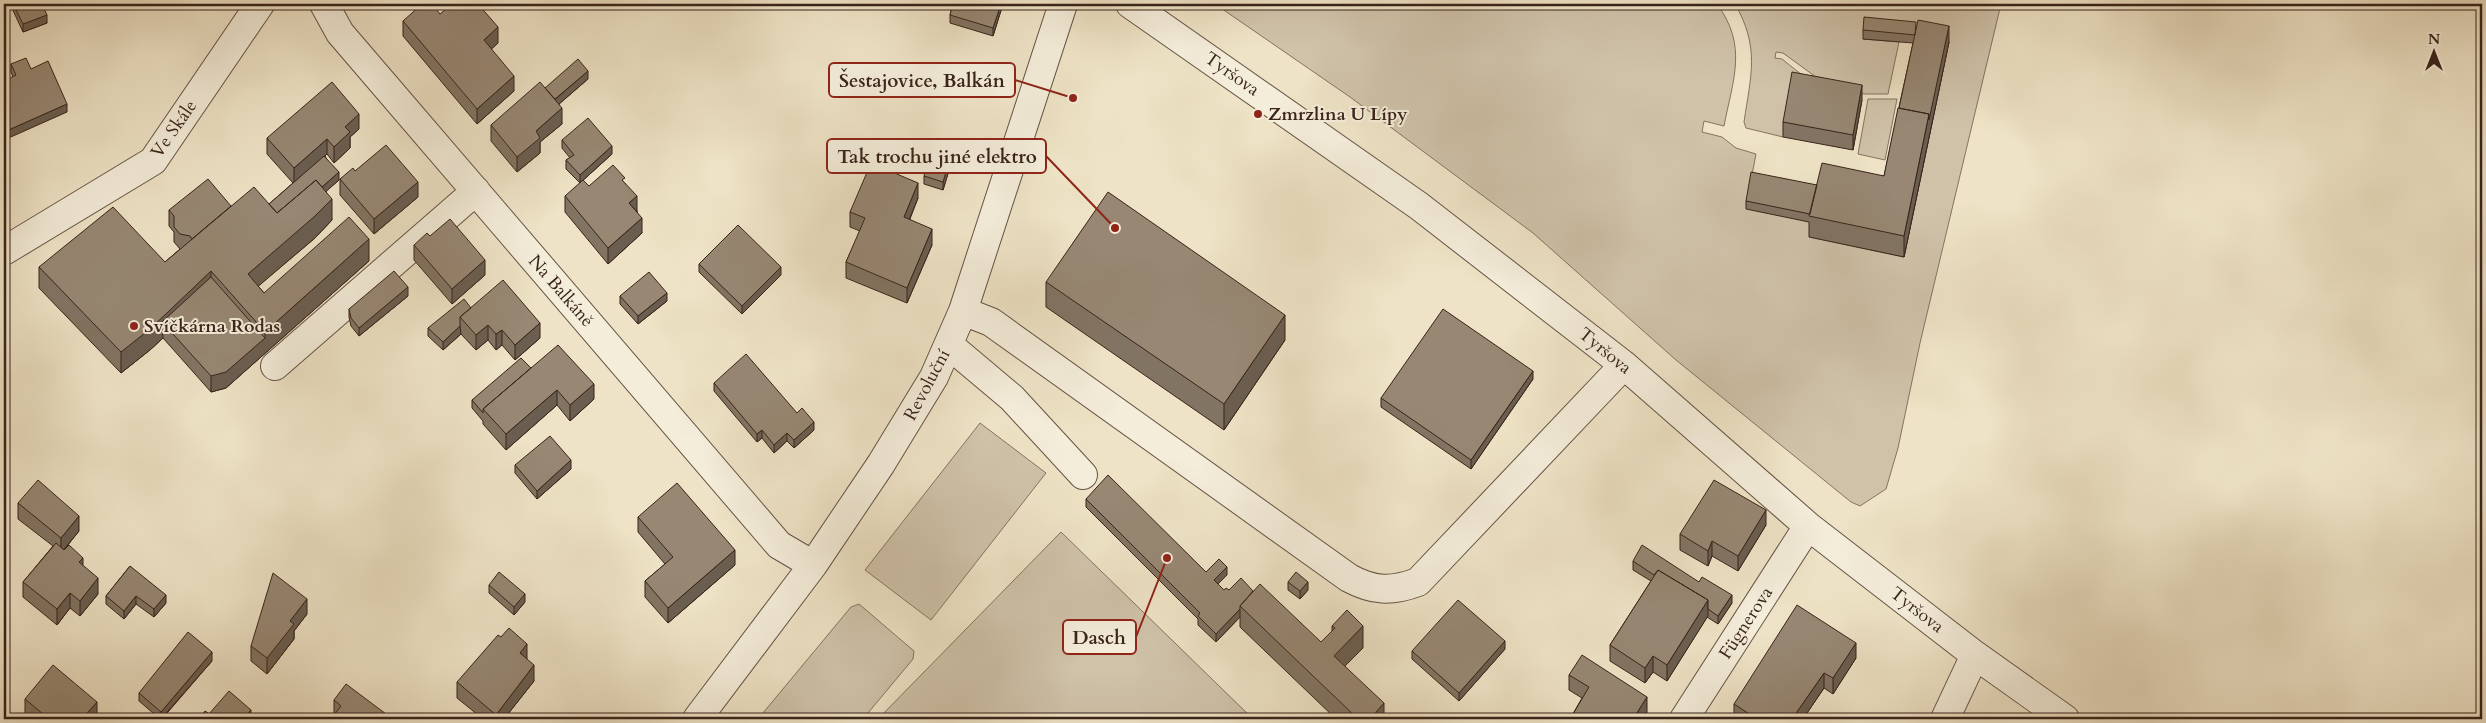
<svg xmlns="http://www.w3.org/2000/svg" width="2486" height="723" font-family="Cardo,serif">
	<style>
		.green { fill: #cfc2a9; stroke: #847262 }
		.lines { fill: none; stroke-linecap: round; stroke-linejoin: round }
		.minor-casing { stroke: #665345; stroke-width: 30 }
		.minor { stroke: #f4edda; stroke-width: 28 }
		.wall { fill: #827463; stroke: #39231a }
		.shaded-wall { fill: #6a5e50; stroke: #39231a }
		.building { fill: #978773; stroke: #39231a }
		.poi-dot { fill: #8f2418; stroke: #f4edda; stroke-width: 2 }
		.labels { text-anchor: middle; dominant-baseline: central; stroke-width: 4; stroke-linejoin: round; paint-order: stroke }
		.street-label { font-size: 18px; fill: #39231a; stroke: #f4edda }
		.poi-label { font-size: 18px; font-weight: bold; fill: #39231a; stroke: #f4edda; text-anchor: start }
		.leader { fill: none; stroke: #8f2418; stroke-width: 2 }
		.callout-dot { fill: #8f2418; stroke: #f4edda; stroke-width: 2 }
		.callout { fill: #f4edda; stroke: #8f2418; stroke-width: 2 }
		.callout-label { font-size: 19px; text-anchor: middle; font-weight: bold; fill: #39231a }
	</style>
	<rect width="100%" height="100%" fill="#eee3c6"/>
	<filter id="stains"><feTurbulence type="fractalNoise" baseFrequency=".004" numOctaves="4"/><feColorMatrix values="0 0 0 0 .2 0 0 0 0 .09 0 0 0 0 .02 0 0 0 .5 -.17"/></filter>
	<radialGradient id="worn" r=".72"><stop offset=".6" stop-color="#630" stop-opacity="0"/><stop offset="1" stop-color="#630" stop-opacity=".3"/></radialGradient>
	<!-- green -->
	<path class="green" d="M1215,4h502c31,42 16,75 7,122l-20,-5 -2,11 20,5 14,11 20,6 -5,26 62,42 -3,15 94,20 45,-215 -86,-3 36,3 -11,52h-24l-33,-6 -48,-35 -7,-1 -1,6 7,1 30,24 -29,54 -37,-9 -2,-6c7,-47 16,-75 -9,-118h266l-81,339 -22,105 -12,41 -26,17 -9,-4 -175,-142 -143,-127 -183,-136z
		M1868,99h29l-12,61 -27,-6z
		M980,423l66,50 -115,147 -66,-50z
		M1061,532l192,187h-375z
		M859,604l55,47 -1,8 -50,60h-105l93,-112z"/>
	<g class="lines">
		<defs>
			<path id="minor" d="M324,4l16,29 439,512 34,20
				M1130,4l289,202 205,159 184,161 167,129 90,64
				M4,251l149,-90 107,-157
				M963,311l28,11 358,256c24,13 42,14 69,4l206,-217
				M949,345l63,53 71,77
				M275,366l201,-175
				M697,719l116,-154 68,-101 53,-87 29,-66 100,-307
				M1684,719l124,-193
				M1945,719l30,-64"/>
		</defs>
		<!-- minor casing -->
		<use href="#minor" class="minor-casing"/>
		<!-- minor -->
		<use href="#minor" class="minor"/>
	</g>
	<!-- wall -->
	<path class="wall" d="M10,4h32l5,19 -24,9z
		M953,4h50l-10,32 -43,-13v-8z
		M440,14l58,29 -7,6 23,42 -37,33 -74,-88v-15z
		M1916,29l33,13 -45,215 -95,-20v-15l-63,-13v-8l71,-16 67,-9 29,-133 -50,-4v-9z
		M11,64l20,5 36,43 -54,-35 -2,-5z
		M588,79l-29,25 3,20 -22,18v11l-23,19 -26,-31v-16l54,-37z
		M1862,100l-9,50 -70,-13v-15z
		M359,129l-9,8v11l-16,15 -7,-9 -2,2 14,24 -13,11 6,29 -17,18 -57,48 6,7 105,-32 -143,127 -15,4 -48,-54 -13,12 -29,23 -82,-85v-21l126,-5 15,-13 -6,-7v-10l-5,-6v-16l100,-6 24,-21 -26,-29v-16z
		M562,140l50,14 -32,29 -14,-14v-9l4,-2 -8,-10z
		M953,157l-10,33 -19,-6v-8z
		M355,171l63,26 -44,37 -34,-39v-16z
		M625,183l12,28 5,22 -34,31 -43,-52v-16l24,-10z
		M918,198l-8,21 22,26 -25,58 -61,-25v-16l14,-31 -10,-4v-15z
		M414,245l71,30 -33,29 -38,-44z
		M699,264l82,11 -39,39 -43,-42z
		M1046,282l239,58 -61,90 -178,-123z
		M408,296l-49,40 -8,-10 -2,-9v-8z
		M620,296l47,5 -29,23 -18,-20z
		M471,308l69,30 -25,22 -13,-15 -6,5 -8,-10 -12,10 -15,-16 -18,16 -15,-14v-8z
		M531,368l63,31 -24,22 -13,-16 -51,45 -23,-26v-3l-11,-13v-8z
		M1533,379l-62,90 -90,-62v-9z
		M714,383l83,30 17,17 -20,18 -7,-7 -13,12 -12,-15 -5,4 -43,-51z
		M515,465l56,4 -34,30 -22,-26z
		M1086,499l120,73 21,3 -9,9 6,6 29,1 68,51 11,-11v-5l31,22 -18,18 39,53h-48l-96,-92v-10l-24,25 -18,-17v-6l-112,-112z
		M18,503l61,28 -15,19 19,16 15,28 -18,22 -10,-8 -13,17 -34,-28v-15l30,-36 -35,-27z
		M638,517l97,48 -67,58 -23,-26v-16l20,-17 -27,-32z
		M1766,525l-28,46 -26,-15 -4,10 -28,-16v-16z
		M1633,561l66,21 33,21 -14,21 -11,-7 -40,64 -14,-9 -8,11 -35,-22v-16l41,-64 -18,-11z
		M130,566l36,37 -12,14 -18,-13 -12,15 -18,-15v-8z
		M1288,582l20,8 -8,9 -12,-9z
		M489,585l36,17 -11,13 -25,-22z
		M307,614l-13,17v8l-27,35 -16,-13v-15z
		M1505,649l-46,52 -47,-42v-8z
		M1856,658l-23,36 -9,-6 -21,31h-69v-15z
		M527,659l7,22 -30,38h-21l-26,-21v-16z
		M212,661l-50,58h-2l-21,-18v-8z
		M1569,675l78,37 -4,7h-73l12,-21 -13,-8z
		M25,699l72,18 -2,2h-64l-6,-5z
		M334,700l52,19 -52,-4z"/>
	<!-- shaded-wall -->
	<path class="shaded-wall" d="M1001,4h2l-10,32v-8z
		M47,15v8l-24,9v-8z
		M1949,26v16l-45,215v-21l25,-122z
		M498,27v16l-14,13v-16z
		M588,71v8l-37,32v-8z
		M514,76v15l-37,33v-15z
		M1862,85v15l-9,50v-15z
		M67,104v8l-63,28v-8z
		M562,108v16l-22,18v11l-23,19v-15l19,-26z
		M359,114v15l-9,8v11l-16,15v-16l11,-20z
		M327,139v15l-33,29v-15z
		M612,146v8l-32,29v-8z
		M953,149v8l-10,33v-8z
		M339,172v8l-62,55v-8z
		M418,182v15l-44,37v-15z
		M918,183v15l-14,34v-15z
		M637,196v16l-8,-9z
		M332,199v21l-17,18 -67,57v-21z
		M642,218v15l-34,31v-16z
		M932,229v16l-25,58v-15z
		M369,239v22l-143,127 -15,4v-16l54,-38v-6z
		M485,260v15l-33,29v-15z
		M781,267v8l-39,39v-8z
		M211,271v22l-49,29 1,16 -13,12 -29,23v-21z
		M408,287v9l-49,40v-8z
		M667,293v8l-29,23v-8z
		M1285,315v25l-61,90v-26z
		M540,323v15l-25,22v-15z
		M488,325v15l-12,10v-15z
		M460,326l1,8 -18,16v-8z
		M502,330v15l-6,5v-16z
		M1533,371v8l-62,90v-9z
		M594,384v15l-24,22v-16z
		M557,390v15l-51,45v-16z
		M814,422v8l-20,18v-8z
		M762,430v8l-5,4v-8z
		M787,433v8l-13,12v-8z
		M571,460v9l-34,30v-8z
		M1766,510v15l-28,46v-15z
		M79,516v15l-18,22v-15z
		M1712,541v15l-4,10v-15z
		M735,550v15l-67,58v-15z
		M83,558v15l-4,-11z
		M1227,567v8l-13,13v-8z
		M98,578v16l-18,22v-15z
		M1308,582v8l-8,9v-8z
		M70,593v15l-13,17v-16z
		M525,594v8l-11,13v-8z
		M166,595v8l-12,14v-8z
		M1732,595v8l-14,21v-8z
		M136,596v8l-12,15v-8z
		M307,599v15l-13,17v8l-27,35v-16l23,-37z
		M1708,600v16l-41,65v-16z
		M1240,609v8l-24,25v-8z
		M1363,626v22l-29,29v-21z
		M1505,641v8l-46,52v-8z
		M1856,643v15l-23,36v-16z
		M527,644v15l-7,-6z
		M212,652v9l-51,58v-7z
		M1653,656v16l-8,11v-15z
		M534,665v16l-30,38h-8v-4z
		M1824,673v15l-21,31h-11z
		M1647,697v15l-4,7h-10z
		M97,702v15l-2,2h-13z
		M1384,703v16h-14z
		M251,710v8l-1,1h-7z"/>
	<!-- building -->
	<path class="building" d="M13,4h29l5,11 -24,9z
		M422,4h10l8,10 12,-10h26l20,23 -14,13 30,36 -37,33 -74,-88z
		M953,4h48l-8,24 -43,-13z
		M1864,17l52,5 -1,13 -52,-5z
		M1918,20l31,6 -20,94v-6l-30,-6z
		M26,58l5,11 17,-8 19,43 -63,28v-51l12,-6 -5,-11z
		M578,59l10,12 -33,28 -10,-11z
		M1792,72l70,13 -9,50 -70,-13z
		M332,82l27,32 -14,13 5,5 -16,15 -7,-8 -33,29 -27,-30z
		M540,82l22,26 -26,23 4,7 -23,19 -26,-32z
		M1898,108l31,6 -25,122 -95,-20 13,-53 62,13z
		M588,118l24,28 -32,29 -14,-15 8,-5 -12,-15z
		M934,143l19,6 -10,33 -19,-6z
		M386,145l32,37 -44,37 -34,-40 13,-11 2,3z
		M324,156l15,16 -17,15 -6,-7 -39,33 -8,-9z
		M871,163l47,20 -14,34 28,12 -25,59 -61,-26 19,-44 -15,-6z
		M613,165l12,13 -3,2 15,16 -8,7 13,15 -34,30 -43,-52 18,-16 6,6z
		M1751,172l66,13 -7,29 -64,-13z
		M208,179l23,27 -39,33 -2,-3 -10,-2 -6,-7v-11l-5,-6z
		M316,180l16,19 -17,17 -67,58 16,19 85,-76 20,22 -104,93 -54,-61 -61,58 -29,23 -82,-85 74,-60 52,55 89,-75 23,26z
		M1108,192l177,123 -61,89 -178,-122z
		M450,219l35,41 -33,29 -38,-44 13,-12 3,3z
		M738,225l43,42 -39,39 -43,-42z
		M394,271l14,16 -49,41 -8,-10 -2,-9z
		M649,272l18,21 -29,23 -18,-20z
		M211,277l54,61 -39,34 -15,4 -49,-54z
		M503,280l37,43 -25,22 -13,-15 -6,4 -8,-9 -12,10 -16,-18z
		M464,299l7,9 -11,9v9l-17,16 -15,-14z
		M1443,309l90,62 -62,89 -90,-62z
		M558,345l36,39 -24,21 -13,-15 -51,44 -23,-25z
		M746,354l51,59 5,-5 12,14 -20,18 -7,-7 -13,12 -12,-15 -5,4 -43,-51z
		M521,358l10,10 -48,41v4l-11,-13z
		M550,436l21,24 -34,31 -22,-26z
		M1108,475l98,97 13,-13 8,8 -13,13 10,10 2,-2 3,2 12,-12 12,13 -13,15v3l-24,25 -18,-18 2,-3 -114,-114z
		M38,480l41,36 -18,22 -43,-35z
		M1714,480l52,30 -28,46 -26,-15 -4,10 -28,-17z
		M677,483l58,67 -67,58 -23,-27 28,-24 -35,-40z
		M56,543l8,7 5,-5 14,13 -4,4 19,16 -18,23 -10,-8 -13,16 -34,-27z
		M1642,545l57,37 3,-5 30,18 -14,21 -10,-7v-9l-50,-30 -4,5 -21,-14z
		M130,566l36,29 -12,14 -18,-13 -12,15 -18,-15z
		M1658,570l50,30 -41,65 -14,-9 -8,12 -35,-23z
		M499,572l26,22 -11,13 -25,-22z
		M1296,572l12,10 -8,9 -12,-9z
		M273,573l34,26 -17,22 4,3 -27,34 -16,-12z
		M1260,584l61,58 14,-14 -3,-2 15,-16 16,16 -29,30 50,47 -14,16h-12l-118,-113z
		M1458,600l47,41 -46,52 -47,-42z
		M1797,605l59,38 -23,35 -9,-5 -32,46h-15l-1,-1v1h-19l-23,-15z
		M509,628l18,16 -7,9 14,12 -38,50 -39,-33 41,-47 3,2z
		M188,632l24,20 -51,60 -22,-19z
		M1582,655l65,42 -14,22h-63l19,-32 -20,-12z
		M53,665l44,37 -15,17h-33l-24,-20z
		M346,684l40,30 -4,5h-51l10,-13 -7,-6z
		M229,691l22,19 -8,9h-26l-8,-5z
		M205,711l12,8h-19z"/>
	<!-- markers -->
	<g class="poi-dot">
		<circle cx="1258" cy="114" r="5"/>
		<circle cx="134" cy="326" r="5"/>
	</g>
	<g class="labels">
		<!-- street labels -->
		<g class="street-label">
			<text transform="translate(1232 74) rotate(35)">Tyršova</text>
			<text transform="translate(174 129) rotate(-55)">Ve Skále</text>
			<text transform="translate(561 291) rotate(49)">Na Balkáně</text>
			<text transform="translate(1605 351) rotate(39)">Tyršova</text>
			<text transform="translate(927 385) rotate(-62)">Revoluční</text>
			<text transform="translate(1917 610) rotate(38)">Tyršova</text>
			<text transform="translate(1746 623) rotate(-57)">Fügnerova</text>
		</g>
		<!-- poi labels -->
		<g class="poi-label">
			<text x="1268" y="114">Zmrzlina U Lípy</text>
			<text x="144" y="326">Svíčkárna Rodas</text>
		</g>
	</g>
	<!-- callouts -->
	<path class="leader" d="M1073 98L1015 80M1115 228L1046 156M1167 558L1136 637"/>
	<g class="callout-dot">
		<circle cx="1073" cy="98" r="5"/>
		<circle cx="1115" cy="228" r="5"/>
		<circle cx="1167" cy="558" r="5"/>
	</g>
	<g class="callout">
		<rect x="829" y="63" width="186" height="34" rx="5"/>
		<rect x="827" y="139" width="219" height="34" rx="5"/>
		<rect x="1063" y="620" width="73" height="34" rx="5"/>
	</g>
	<g class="callout-label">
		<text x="922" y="87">Šestajovice, Balkán</text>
		<text x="937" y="163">Tak trochu jiné elektro</text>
		<text x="1099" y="644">Dasch</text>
	</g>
	<!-- margin -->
	<rect width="2486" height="723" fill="none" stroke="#eee3c6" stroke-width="20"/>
	<rect x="5" y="5" width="2476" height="713" fill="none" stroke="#39231a" stroke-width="2.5"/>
	<rect x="10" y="10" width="2466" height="703" fill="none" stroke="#39231a"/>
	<!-- north arrow -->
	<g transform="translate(2434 52)" stroke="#f4edda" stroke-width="4" paint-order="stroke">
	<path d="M0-4L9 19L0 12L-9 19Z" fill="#39231a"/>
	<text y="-8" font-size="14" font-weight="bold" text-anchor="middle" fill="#39231a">N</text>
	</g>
	<rect width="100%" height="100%" filter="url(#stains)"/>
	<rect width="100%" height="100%" fill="url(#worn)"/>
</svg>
